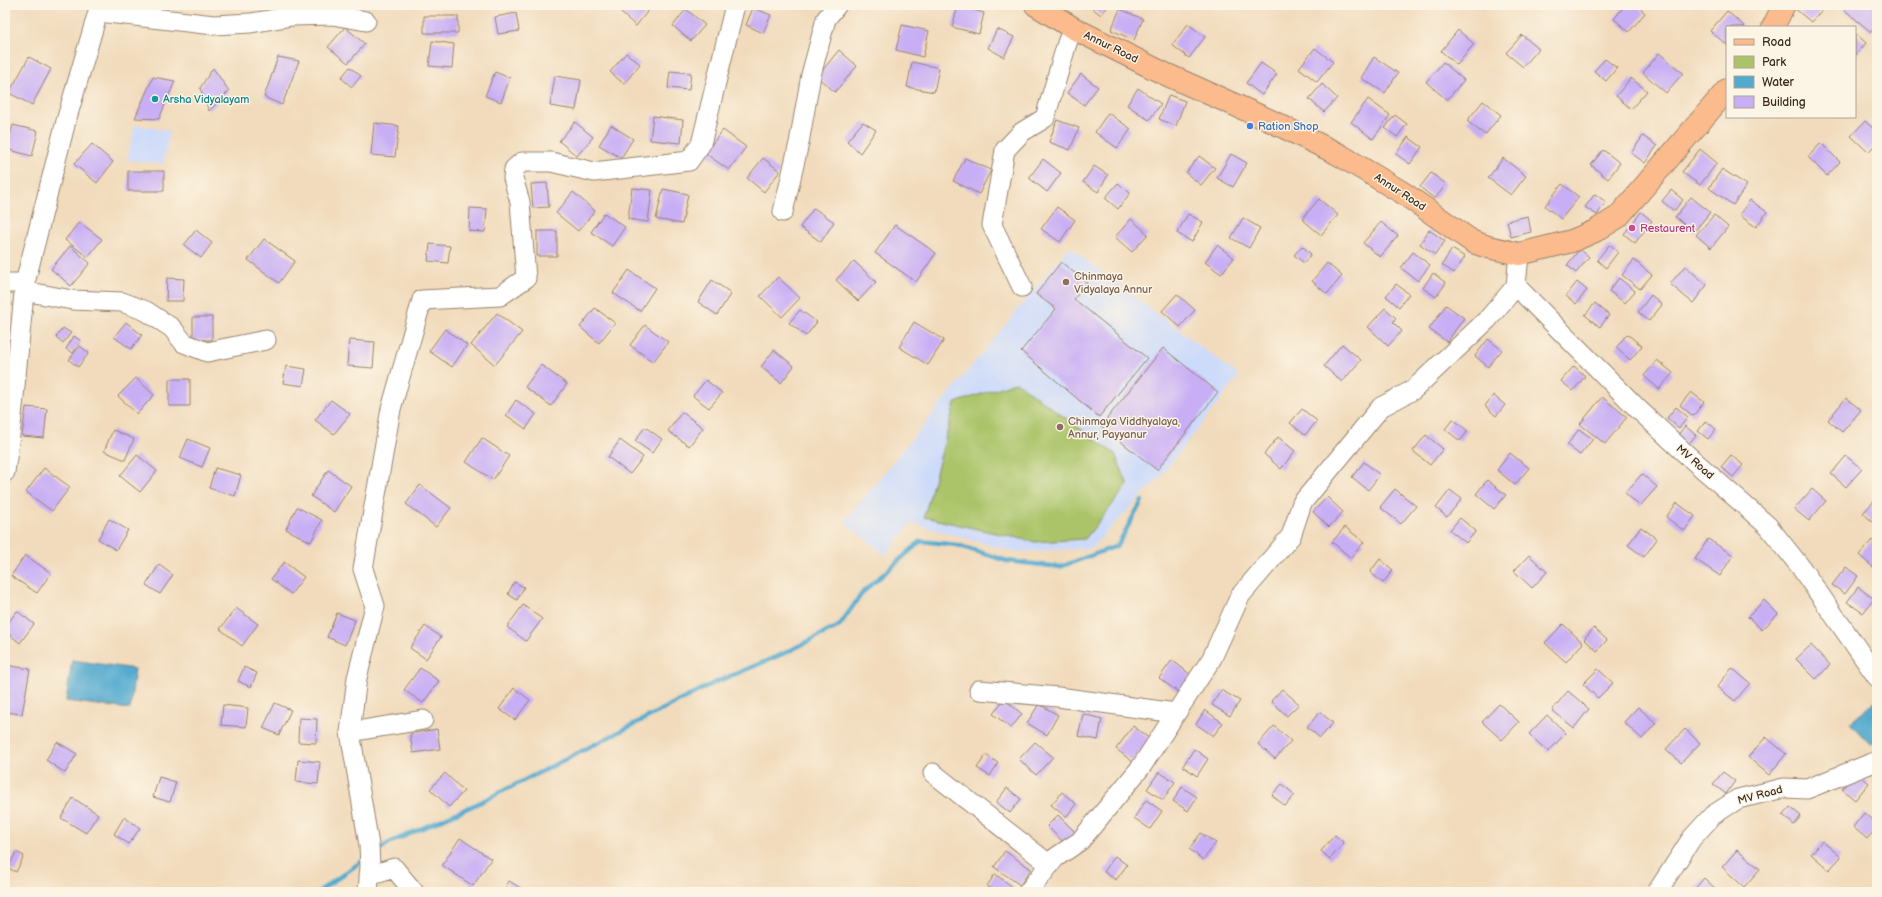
<svg xmlns="http://www.w3.org/2000/svg" width="1882" height="897" font-family="'Balsamiq Sans',sans-serif">
	<style>
		.built { fill: #cddbfa }
		.green { fill: #abc469; stroke: #737744 }
		.water { fill: #52aacf; stroke: #466a76 }
		.lines { fill: none; stroke-linecap: round; stroke-linejoin: round }
		.stream { stroke: #52aacf; stroke-width: 4.5 }
		.building { fill: #c8aef5 }
		.minor-casing { stroke: #96826d; stroke-width: 21 }
		.major-casing { stroke: #96826d; stroke-width: 24 }
		.minor { stroke: #fff; stroke-width: 19 }
		.major { stroke: #fbbb8c; stroke-width: 22 }
		.culture-dot { fill: #0f9aa8; stroke: #fcf5e5; stroke-width: 1.5 }
		.shop-dot { fill: #3f7fe0; stroke: #fcf5e5; stroke-width: 1.5 }
		.hotel-dot { fill: #d1479c; stroke: #fcf5e5; stroke-width: 1.5 }
		.education-dot { fill: #8d6e63; stroke: #fcf5e5; stroke-width: 1.5 }
		.labels { text-anchor: middle; dominant-baseline: central; stroke-width: 3; stroke-linejoin: round; paint-order: stroke }
		.street-label { font-size: 11px; fill: #3b2a1e; stroke: #fcf5e5 }
		.culture-label { font-size: 11px; fill: #0d838f; stroke: #fcf5e5; text-anchor: start }
		.shop-label { font-size: 11px; fill: #366cbe; stroke: #fcf5e5; text-anchor: start }
		.hotel-label { font-size: 11px; fill: #b23c85; stroke: #fcf5e5; text-anchor: start }
		.education-label { font-size: 11px; fill: #785e54; stroke: #fcf5e5; text-anchor: start }
	</style>
	<rect width="100%" height="100%" fill="#fcf5e5"/>
	<filter id="ink" filterUnits="userSpaceOnUse"><feTurbulence type="fractalNoise" baseFrequency=".025" numOctaves="2"/><feDisplacementMap in="SourceGraphic" scale="8" xChannelSelector="R" yChannelSelector="G"/><feConvolveMatrix kernelMatrix="1 2 1 2 8 2 1 2 1" color-interpolation-filters="sRGB"/></filter>
	<filter id="wash" filterUnits="userSpaceOnUse"><feTurbulence type="fractalNoise" baseFrequency=".012" numOctaves="4" result="noise"/><feDisplacementMap in="SourceGraphic" scale="16" xChannelSelector="R" yChannelSelector="G"/><feGaussianBlur stdDeviation="0.9" result="paint"/><feColorMatrix in="noise" values="0 0 0 0 0 0 0 0 0 0 0 0 0 0 0 0 0 1.4 0 .05"/><feComposite in="paint" operator="in"/></filter>
	<g filter="url(#wash)">
		<rect width="100%" height="100%" fill="#f1dbbc"/>
		<!-- built -->
		<path class="built" d="M135,125l35,6 -7,33 -36,-4z
			M1069,247l170,129 -80,102 -68,70 -76,4 -104,-29 -26,32 -41,-33z"/>
		<!-- green -->
		<path class="green" d="M1016,382l99,72 13,31 -43,54 -50,3 -111,-25 31,-114z"/>
		<!-- water -->
		<path class="water" d="M72,660l63,9 -5,40 -64,-8z
			M1877,699v40l-6,6 -21,-22z"/>
		<g class="lines">
			<!-- stream -->
			<path class="stream" d="M374,853l15,-10 92,-41 101,-51 132,-68 71,-30 54,-27 24,-34 58,-51 36,4 50,16 53,6 57,-21 25,-45
				M318,892l47,-33"/>
		</g>
		<g id="blocks">
			<!-- building -->
			<path class="building" d="M627,5h22l2,2 -15,19 -15,-13z
				M1088,5h21l-8,10z
				M1625,5h11l9,8 -16,19 -15,-13z
				M1795,5h25l4,3 -13,14 -18,-15z
				M1842,5h35v19l-6,8 -30,-25z
				M958,6l26,7 -5,21 -27,-7z
				M753,8l18,7 -8,18 -17,-8z
				M686,9l19,16 -14,16 -18,-15z
				M1120,9l23,10 -9,21 -23,-10z
				M1727,11l18,16h-18v18l-17,-14z
				M516,13l3,18 -21,3 -3,-17z
				M424,16h34v17h-34z
				M1188,24l17,13 -16,21 -17,-13z
				M902,25l27,6 -6,26 -27,-7z
				M345,27l20,17 -17,19 -20,-16z
				M997,29l17,8 -10,20 -16,-9z
				M1458,30l16,14 -17,21 -16,-14z
				M1855,33l11,10 -11,13z
				M1522,35l17,14 -16,18 -17,-14z
				M432,41l22,3 -2,24 -23,-2z
				M1315,48l18,14 -16,20 -18,-14z
				M839,50l18,16 -22,26 -18,-15z
				M626,53l14,11 -16,20 -14,-12z
				M1659,53l24,20 -17,20 -23,-20z
				M29,57l22,12 -19,36 -23,-12z
				M278,57l21,4 -17,44 -18,-8z
				M1374,57l24,16 -13,20 -24,-15z
				M1605,59l12,9 -11,13 -12,-10z
				M912,62l27,6 -5,24 -27,-5z
				M1443,62l21,18 -17,20 -21,-18z
				M1261,63l16,11 -15,21 -16,-12z
				M350,67l11,9 -9,11 -11,-9z
				M213,68l16,23 -20,20 -9,-23z
				M670,71l21,2 -2,17 -21,-2z
				M495,72l15,6 -9,24 -16,-6z
				M1081,74l17,13 -14,18 -17,-12z
				M555,76l26,4 -5,30 -26,-4z
				M153,77l22,4 -16,38 -24,-1z
				M1631,78l16,13 -16,18 -15,-13z
				M1322,84l15,14 -13,14 -15,-13z
				M1138,88l23,16 -12,16 -22,-15z
				M1169,95l16,6 -9,25 -17,-7z
				M1368,99l22,16 -17,24 -22,-17z
				M1483,101l18,14 -16,20 -18,-14z
				M1108,113l23,16 -14,19 -22,-16z
				M1395,115l12,9 -10,13 -12,-9z
				M653,116l30,4 -2,23 -31,-3z
				M1057,120l22,8 -9,22 -21,-8z
				M1865,121l12,11v11l-9,9 -17,-16z
				M575,122l18,15 -16,19 -18,-15z
				M863,122l13,8 -16,23 -13,-12z
				M374,123l25,3 -4,31 -24,-2z
				M13,125l25,6 -6,25 -26,-7z
				M611,125l22,14 -12,19 -22,-13z
				M723,130l23,17 -17,23 -24,-17z
				M1643,136l14,10 -12,17 -14,-10z
				M1408,137l14,10 -12,17 -14,-10z
				M1821,143l19,19 -13,14 -19,-19z
				M92,144l21,18 -16,21 -23,-19z
				M1700,149l17,14 -17,22 -18,-13z
				M1603,150l17,13 -12,16 -17,-14z
				M1231,154l16,9 -14,24 -16,-9z
				M5,156l5,1 -4,18h-1z
				M1199,156l16,12 -14,17 -15,-12z
				M763,158l17,13 -16,21 -17,-14z
				M965,158l26,12 -12,24 -26,-13z
				M1503,158l23,18 -15,19 -23,-17z
				M1043,159l18,14 -14,19 -18,-14z
				M1094,166l14,9 -10,17 -15,-10z
				M1722,169l25,16 -14,20 -24,-17z
				M128,171h36v20h-36z
				M1431,173l15,11 -11,15 -15,-12z
				M547,183l2,24 -16,1 -2,-24z
				M1118,183l12,10 -12,16 -13,-11z
				M1562,184l17,13 -18,22 -16,-13z
				M632,188l20,2 -4,32 -20,-3z
				M663,189l25,5 -6,30 -26,-5z
				M1671,190l12,10 -9,11 -12,-10z
				M573,192l22,19 -17,20 -22,-18z
				M1595,194l11,8 -9,13 -12,-8z
				M1691,197l19,15 -16,20 -19,-15z
				M1319,199l19,16 -17,20 -19,-16z
				M1750,200l17,12 -11,15 -17,-12z
				M1057,207l18,13 -15,22 -19,-13z
				M470,208l17,1 -2,23 -16,-1z
				M814,208l20,14 -13,20 -21,-15z
				M1641,212l11,9 -17,22 -11,-9z
				M604,213l21,14 -13,19 -21,-14z
				M1188,214l15,8 -11,20 -15,-9z
				M1714,215l14,12 -17,21 -15,-13z
				M1528,216l3,16 -20,5 -4,-16z
				M1243,218l17,10 -11,20 -18,-10z
				M1131,219l17,15 -16,18 -17,-15z
				M79,222l23,17 -14,18 -23,-17z
				M1381,222l17,14 -18,21 -17,-14z
				M895,225l41,28 -20,29 -41,-29z
				M196,230l16,13 -11,15 -17,-13z
				M1429,230l16,11 -10,14 -15,-11z
				M537,231h20v25h-20z
				M264,239l31,22 -16,22 -31,-23z
				M430,244l20,2 -2,17 -20,-2z
				M1217,245l17,13 -13,16 -16,-12z
				M1609,245l9,7 -12,16 -9,-8z
				M70,246l20,17 -19,23 -20,-17z
				M1302,246l9,8 -7,9 -10,-8z
				M1452,249l13,8 -11,16 -12,-8z
				M1580,249l9,8 -13,16 -9,-8z
				M1413,252l17,13 -12,16 -17,-13z
				M1634,260l18,15 -12,14 -18,-14z
				M854,261l22,21 -18,19 -22,-21z
				M1061,262l26,21 -13,16 73,59 -48,59 -78,-66 35,-42 -20,-15z
				M1327,263l15,13 -15,18 -15,-13z
				M1685,266l22,19 -14,18 -23,-19z
				M629,270l26,18 -15,23 -27,-18z
				M1433,273l13,10 -10,14 -13,-9z
				M778,277l22,21 -18,19 -22,-21z
				M167,278l17,1 -1,22h-17z
				M1619,278l16,13 -10,12 -16,-12z
				M712,280l19,13 -14,22 -19,-13z
				M1577,282l10,8 -11,14 -10,-8z
				M1396,284l13,10 -10,13 -13,-11z
				M1177,294l18,16 -15,17 -18,-16z
				M1651,295l11,10 -13,16 -11,-9z
				M1595,303l14,12 -9,12 -15,-12z
				M1446,305l18,13 -17,24 -18,-13z
				M595,308l20,15 -16,20 -19,-16z
				M1385,308l11,10 -3,4 9,9 -14,15 -20,-19z
				M800,310l17,12 -11,14 -17,-13z
				M497,313l25,19 -27,33 -24,-20z
				M193,317h19v23h-19z
				M126,322l16,13 -11,14 -17,-12z
				M914,322l30,18 -16,25 -29,-18z
				M645,325l23,17 -15,20 -23,-17z
				M63,328l8,5 -8,10 -7,-6z
				M445,329l22,16 -15,22 -23,-16z
				M1627,334l15,12 -12,14 -14,-12z
				M74,336l7,5 -8,12 -7,-4z
				M1488,339l14,11 -14,17 -13,-11z
				M349,340l26,2 -2,26 -26,-2z
				M1342,344l19,16 -19,22 -18,-16z
				M80,346l9,7 -11,14 -9,-7z
				M1163,348l55,44 -61,78 -56,-44z
				M774,350l20,16 -13,17 -20,-16z
				M1657,360l16,13 -14,16 -15,-13z
				M541,365l26,19 -16,22 -26,-19z
				M286,366l20,3 -3,17 -20,-3z
				M1574,366l11,10 -12,15 -12,-10z
				M136,378l18,17 -17,19 -19,-18z
				M169,379h21v27h-21z
				M706,380l16,13 -13,15 -16,-12z
				M1691,392l13,10 -11,14 -13,-11z
				M1493,395l12,10 -9,11 -11,-10z
				M1602,397l25,20 -22,27 -25,-20z
				M1846,398l15,12 -19,22 -14,-12z
				M331,400l19,14 -16,20 -19,-14z
				M516,400l20,14 -10,15 -20,-14z
				M26,407l21,2 -3,29 -22,-2z
				M1676,407l12,10 -9,11 -12,-10z
				M1302,409l15,12 -12,14 -15,-12z
				M682,412l21,16 -14,18 -21,-15z
				M1453,419l15,12 -8,10 -15,-12z
				M1706,421l10,8 -8,10 -10,-8z
				M1685,426l11,9 -8,10 -11,-9z
				M645,427l17,12 -10,14 -17,-12z
				M1579,429l14,10 -13,16 -13,-10z
				M113,430l21,9 -9,21 -21,-9z
				M1426,435l17,14 -13,16 -17,-14z
				M1278,437l17,14 -14,18 -17,-15z
				M482,438l27,18 -16,24 -27,-18z
				M188,439l22,9 -8,19 -22,-9z
				M620,440l23,17 -13,17 -22,-17z
				M1510,453l19,15 -14,17 -18,-15z
				M137,455l20,16 -17,21 -20,-16z
				M1731,455l12,10 -10,12 -12,-10z
				M1846,456l16,13 -16,18 -15,-13z
				M1364,462l16,13 -12,15 -16,-13z
				M44,468l26,19 -18,24 -26,-19z
				M215,468l26,7 -6,21 -26,-8z
				M328,470l23,16 -17,26 -23,-16z
				M1642,474l15,13 -17,19 -15,-13z
				M1487,480l19,15 -12,14 -18,-15z
				M420,485l31,23 -15,19 -30,-23z
				M1395,489l21,17 -15,18 -21,-17z
				M1812,489l14,12 -17,20 -15,-12z
				M1450,490l12,9 -15,18 -11,-9z
				M1327,497l16,15 -14,15 -16,-15z
				M1877,498v28l-14,-13z
				M1677,503l18,13 -11,15 -18,-14z
				M297,507l25,13 -11,22 -25,-13z
				M1460,518l16,13 -10,12 -16,-13z
				M109,519l19,11 -12,20 -18,-11z
				M1345,527l19,15 -13,16 -19,-16z
				M1641,527l16,12 -13,18 -16,-12z
				M1708,539l25,16 -13,21 -25,-17z
				M1872,540l5,5v21l-2,3 -16,-14z
				M25,555l26,18 -14,20 -26,-17z
				M1529,555l18,17 -15,16 -18,-17z
				M1380,559l13,11 -10,13 -13,-11z
				M284,562l20,15 -13,17 -20,-15z
				M159,565l14,10 -13,19 -14,-9z
				M1846,567l12,9 -13,18 -13,-9z
				M514,582l10,5 -7,13 -9,-6z
				M1858,587l16,12 -11,14 -16,-11z
				M1764,600l14,14 -16,16 -14,-13z
				M523,605l19,14 -16,22 -19,-14z
				M236,608l22,16 -16,22 -22,-17z
				M17,611l17,13 -14,19 -15,-12v-4z
				M337,613l18,7 -10,25 -18,-8z
				M1563,624l20,19 -17,19 -21,-19z
				M425,626l16,11 -15,22 -16,-11z
				M1594,628l13,12 -10,11 -13,-12z
				M1811,645l19,20 -14,14 -20,-20z
				M1172,660l19,15 -13,17 -19,-14z
				M5,665l25,4 -8,45 -17,-2z
				M244,667l13,6 -6,14 -13,-6z
				M420,668l19,13 -16,22 -19,-13z
				M1732,668l18,15 -15,18 -18,-14z
				M1598,669l15,14 -15,15 -15,-14z
				M514,688l16,12 -15,20 -16,-11z
				M1282,689l17,15 -12,12 -16,-15z
				M1221,690l19,11 -10,15 -18,-11z
				M1568,691l21,18 -15,19 -22,-18z
				M1004,699l18,15 -11,14 -18,-14z
				M275,703l16,7 -12,25 -16,-7z
				M1039,704l19,11 -11,20 -20,-12z
				M1499,704l20,18 -17,18 -20,-18z
				M223,705l25,3 -2,19 -25,-2z
				M1638,707l18,16 -14,16 -18,-17z
				M1205,710l18,13 -10,13 -17,-12z
				M1320,712l13,11 -13,15 -13,-11z
				M1083,714l19,5 -4,21 -20,-4z
				M1547,715l19,18 -18,19 -19,-18z
				M299,718l18,1 -1,24 -18,-1z
				M1133,726l17,13 -17,23 -17,-13z
				M1274,726l17,15 -16,18 -17,-15z
				M437,729l3,20 -27,4 -3,-19z
				M1685,729l15,14 -19,20 -15,-14z
				M1766,737l20,17 -17,21 -21,-18z
				M57,742l20,12 -12,19 -19,-13z
				M1035,742l18,15 -17,18 -17,-16z
				M1194,749l14,10 -11,17 -14,-10z
				M986,755l12,8 -8,13 -13,-8z
				M298,760l22,2 -2,22 -22,-2z
				M1159,772l16,10 -12,18 -16,-11z
				M1723,772l12,9 -9,13 -13,-10z
				M1856,772l13,11 -14,17 -13,-11z
				M445,773l19,18 -15,16 -19,-18z
				M159,777l17,5 -6,20 -17,-5z
				M1282,784l13,11 -10,11 -13,-11z
				M1182,787l15,10 -9,14 -15,-10z
				M1007,788l14,11 -11,14 -14,-11z
				M1062,792l14,12 -10,13 -15,-12z
				M73,798l25,16 -12,19 -25,-15z
				M1146,800l16,11 -12,18 -16,-11z
				M1790,807l11,9 -7,9 -11,-10z
				M1864,813l13,11v3l-10,12 -14,-12z
				M1058,815l19,19 -11,11 -19,-19z
				M124,817l16,11 -11,16 -15,-10z
				M1201,833l15,10 -13,17 -14,-11z
				M1335,835l9,8 -14,16 -9,-8z
				M460,838l31,21 -18,27 -31,-21z
				M1822,841l19,16 -12,13 -18,-16z
				M1737,850l23,19 -16,18 -22,-20z
				M1005,851l26,18 -11,16 -26,-18z
				M16,852l8,4 -8,16 -8,-4z
				M1115,856l12,9 -11,15 -12,-8z
				M995,874l18,13 -4,5h-13l-9,-6z
				M1704,878l15,14h-27z
				M509,881l18,11h-24z"/>
		</g>
	</g>
	<g filter="url(#ink)">
		<use href="#blocks" fill-opacity="0" stroke="#96826d" stroke-width="1"/>
		<g class="lines">
			<defs>
				<path id="minor" d="M99,12l115,13 37,-2 41,-7 40,-1 34,6
					M783,212l16,-69 12,-68 15,-56 11,-14
					M1519,254l-3,32 122,123 48,45 82,72 31,39 78,112
					M5,283h20
					M1022,287l-30,-62 13,-75 17,-18 23,-14 22,-75 6,-15
					M24,291l48,9 50,2 24,9 26,17 12,15 23,9 59,-12
					M5,472l6,-45 14,-144 41,-162 34,-116
					M979,690l79,7 118,16
					M350,732l73,-12
					M933,773l117,92
					M369,876l25,-8 20,24
					M368,892l2,-26 -1,-21 -19,-113 7,-54 18,-72 -12,-37 28,-160 31,-109 78,-4 26,-18 -6,-76 -7,-24 1,-9 8,-7h29l43,10 95,-11 12,-17 34,-139
					M1028,892l27,-34 25,-17 61,-74 71,-109 28,-62 51,-60 11,-33 79,-96 32,-17 75,-71 28,-33
					M1657,892l35,-54 21,-23 25,-16 46,-11 23,1 70,-28"/>
				<path id="major" d="M1036,5l37,23 90,45 108,48 67,33 65,39 70,49 15,5 31,7 53,-13 23,-10 23,-14 109,-127
					M1773,27l11,-22"/>
			</defs>
			<!-- minor casing -->
			<use href="#minor" class="minor-casing"/>
			<!-- major casing -->
			<use href="#major" class="major-casing"/>
			<!-- minor -->
			<use href="#minor" class="minor"/>
			<!-- major -->
			<use href="#major" class="major"/>
		</g>
	</g>
	<!-- markers -->
	<circle class="culture-dot" cx="155" cy="99" r="4"/>
	<circle class="shop-dot" cx="1250" cy="126" r="4"/>
	<circle class="hotel-dot" cx="1632" cy="228" r="4"/>
	<g class="education-dot">
		<circle cx="1066" cy="282" r="4"/>
		<circle cx="1060" cy="427" r="4"/>
	</g>
	<g class="labels">
		<!-- street labels -->
		<g class="street-label">
			<text transform="translate(1111 47) rotate(26)">Annur Road</text>
			<text transform="translate(1400 192) rotate(33)">Annur Road</text>
			<text transform="translate(1695 462) rotate(41)">MV Road</text>
			<text transform="translate(1760 795) rotate(-15)">MV Road</text>
		</g>
		<!-- culture labels -->
		<g class="culture-label">
			<text x="163" y="99">Arsha Vidyalayam</text>
		</g>
		<!-- shop labels -->
		<g class="shop-label">
			<text x="1258" y="126">Ration Shop</text>
		</g>
		<!-- hotel labels -->
		<g class="hotel-label">
			<text x="1640" y="228">Restaurent</text>
		</g>
		<!-- education labels -->
		<g class="education-label">
			<text x="1074" y="276">Chinmaya<tspan x="1074" dy="13">Vidyalaya Annur</tspan></text>
			<text x="1068" y="421">Chinmaya Viddhyalaya,<tspan x="1068" dy="13">Annur, Payyanur</tspan></text>
		</g>
	</g>
	<!-- margin -->
	<rect width="1882" height="897" fill="none" stroke="#fcf5e5" stroke-width="20"/>
	<!-- legend -->
	<rect x="1726" y="26" width="130" height="92" fill="#fcf5e5" stroke="#afa495"/>
	<rect x="1734" y="39" width="20" height="6" fill="#fbbb8c" stroke="#afa495"/>
	<text x="1762" y="46" font-size="12" fill="#3b2a1e">Road</text>
	<rect x="1734" y="56" width="20" height="12" fill="#abc469" stroke="#afa495"/>
	<text x="1762" y="66" font-size="12" fill="#3b2a1e">Park</text>
	<rect x="1734" y="76" width="20" height="12" fill="#52aacf" stroke="#afa495"/>
	<text x="1762" y="86" font-size="12" fill="#3b2a1e">Water</text>
	<rect x="1734" y="96" width="20" height="12" fill="#c8aef5" stroke="#afa495"/>
	<text x="1762" y="106" font-size="12" fill="#3b2a1e">Building</text>
</svg>
